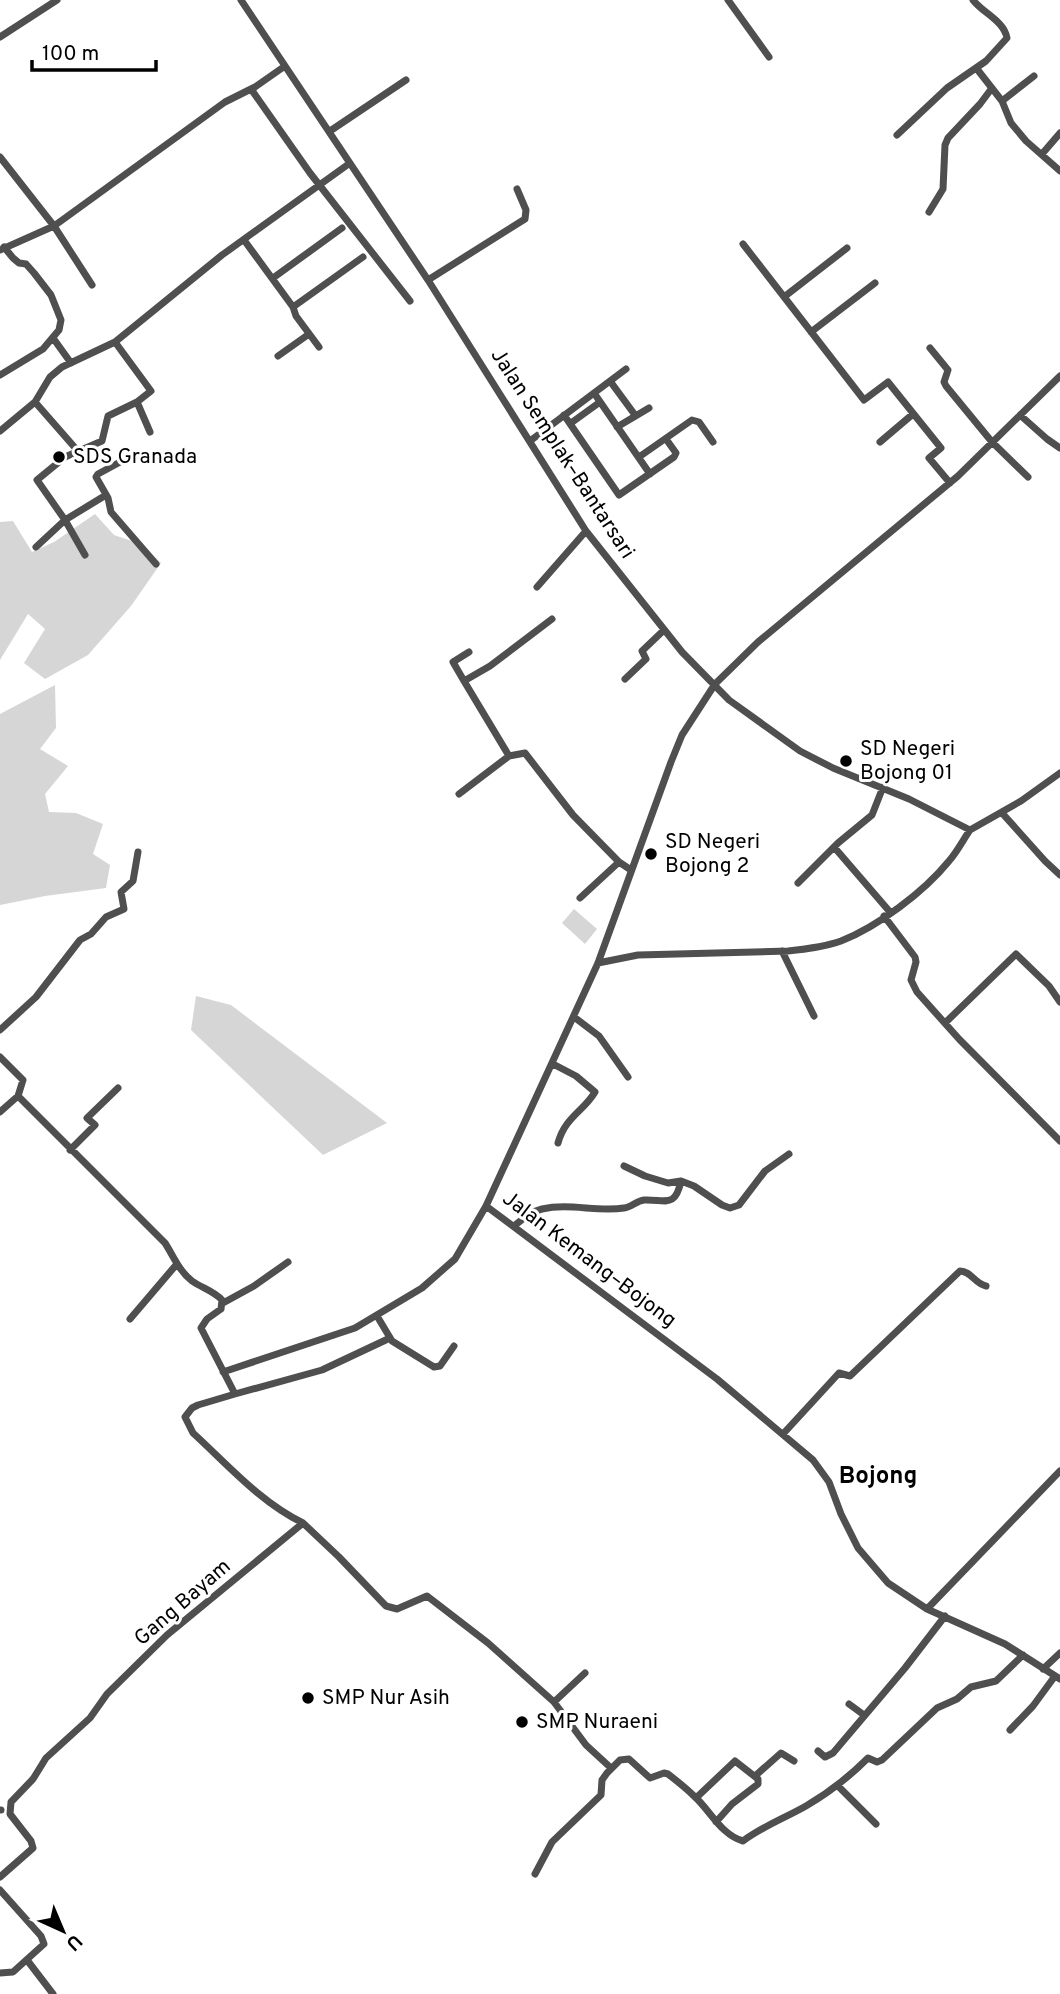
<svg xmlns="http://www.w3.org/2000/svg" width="1060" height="1994" font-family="Overpass,sans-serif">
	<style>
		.green { fill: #d6d6d6 }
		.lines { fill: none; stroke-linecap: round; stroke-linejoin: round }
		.minor { stroke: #4f4f4f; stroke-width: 7 }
		.poi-dot { fill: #000; stroke: #fff; stroke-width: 2.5 }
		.labels { text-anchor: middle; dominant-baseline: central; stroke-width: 6; stroke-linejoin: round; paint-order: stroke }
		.street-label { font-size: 21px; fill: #000; stroke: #fff }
		.poi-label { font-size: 21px; fill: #000; stroke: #fff; text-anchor: start }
		.quarter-label { font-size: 24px; font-weight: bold; fill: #000; stroke: #fff }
	</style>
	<rect width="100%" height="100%" fill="#fff"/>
	<!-- green -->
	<path class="green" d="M95,514l19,21 27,9 20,19 -30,43 -43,49 -43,24 -21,-16 21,-34 -17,-15 -28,46v-138l13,-1 19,31 22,-10z
		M55,685l1,43 -16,21 28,17 -23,28 4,18 27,1 27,11 -10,30 17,11 -4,23 -61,8 -45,9v-191z
		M574,909l23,20 -12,15 -23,-21z
		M196,996l35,9 156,118 -64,32 -132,-125z"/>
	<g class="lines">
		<!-- minor -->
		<path class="minor" d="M241,0l187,280 158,251 96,121 47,48 71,51 33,17 76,31 61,31 51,-29 39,-28
			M728,0l41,57
			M0,37l57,-37
			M977,69l25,32 9,22 15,18 34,30
			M251,89l59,84 100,128
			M1002,101l32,-25
			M330,131l76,-51
			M897,135l50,-47 39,-27 21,-23c-3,-17 -24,-25 -34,-38
			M1042,154l18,-21
			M0,157l54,69 171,-124 30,-15 30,-21
			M929,212l14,-23 2,-44 3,-7 32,-34 12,-16
			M244,240l49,67 70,-50
			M743,244l121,156 24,-18 53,66 -12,10 21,25
			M0,250l54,-24 38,59
			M273,278l69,-50
			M428,280l97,-61 1,-9 -9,-21
			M784,297l63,-49
			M293,307l3,9 23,31
			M811,332l64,-49
			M53,338l18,25
			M930,348l18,22 -4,12 2,4 46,56 36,35
			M278,356l31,-22
			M0,375l43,-26 16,-19 2,-10 -10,-25 -17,-22 -8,-9 -7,-1 -6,-5 -9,-11
			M610,381l25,34
			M594,393l56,81
			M137,402l13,30
			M564,415l55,80 55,-38 2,-4 -10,-14
			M1020,415l27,24 13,9
			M571,423l29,-21
			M617,427l32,-19
			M0,431l35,-29
			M530,441l96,-72
			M880,442l33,-28
			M77,450l-42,-48 15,-25 12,-10 53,-25 107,-87 128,-92
			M133,455l-35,19 -2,3 12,21 3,14 45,52
			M639,457l53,-37 7,2 14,20
			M36,547l29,-27 -28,-40 28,-23 37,-16 6,-25 29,-14 14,-11 -36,-49
			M85,555l-20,-35 41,-25
			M537,587l49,-56
			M552,619l-62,47 -26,15 45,75 16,-3 48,62 46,47 12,8
			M625,679l21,-20 -4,-8 22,-21
			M464,681l-11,-19 16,-10
			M459,794l50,-38
			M1002,813l43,48 15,14
			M834,847l56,65
			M798,883l40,-40 34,-28 11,-28
			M580,898l39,-36
			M884,916l31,41 1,5 -5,18 6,12 42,47 101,102
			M782,951l32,65
			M598,963l40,-8 150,-4c18,-2 36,-4 53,-10 36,-14 83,-49 108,-80 8,-9 14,-21 21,-31
			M574,1017l25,19 29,41
			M945,1023l71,-69 33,32 11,16
			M0,1030l36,-33 44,-57 11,-6 15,-17 18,-8 -3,-17 12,-11 5,-29
			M0,1057l23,23 -5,16 147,147c9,14 14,28 27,38 10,7 22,10 30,19l-1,9 -14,10 -6,9 34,66 87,-24 68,-32
			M553,1064l23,12 19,16c-11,19 -30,25 -37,51
			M0,1112l18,-16
			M70,1150l25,-25 -8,-7 31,-30
			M624,1166l21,10 23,7 13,-2 13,5 28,19 8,3 9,-3 26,-34 24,-17
			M486,1206l231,173 96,81 16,22 12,32 17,34 30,35 39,26 78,35 55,35
			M514,1226c9,-7 16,-14 28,-17 27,-6 55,3 82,-1 8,-1 12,-7 20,-8 21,-1 31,9 37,-19
			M223,1303l31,-17 34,-24
			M377,1316l15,25 42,26 6,-1 14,-20
			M130,1319l46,-54
			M223,1372l132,-44 67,-40 33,-29 31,-53 112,-243 73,-201 11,-27 33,-51 43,-42 200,-166 102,-100
			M783,1434l56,-61 11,3 110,-105c11,0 15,13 26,15
			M303,1523l36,34 47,49 11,3 30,-13 61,47 66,59 32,43 25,23
			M927,1609l133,-138
			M1043,1669l17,-16
			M554,1702l31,-29
			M849,1704l15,11
			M1010,1730l23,-24 22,-30
			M818,1751l7,6 8,-4 72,-85 40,-52
			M755,1776l26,-23 13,8
			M838,1786l38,38
			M696,1798l39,-37 23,18v5l-26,20 -16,18
			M0,1810h1
			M535,1874l17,-32 49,-47 1,-15 5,-7 13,-13 9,-1 21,19 14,-5 4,1c9,7 18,14 26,22 16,14 27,39 49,45 20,-15 42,-23 63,-35 24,-14 43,-29 62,-48l9,4 5,-2 55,-52 20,-9 14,-12 25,-6 27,-26
			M0,1877l33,-29 -2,-7 -21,-27 1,-12 22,-23 13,-21 44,-40 17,-24 60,-59 136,-112c-43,-21 -75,-58 -110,-90l-8,-16 7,-9 6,-3 37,-11
			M0,1890l41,46 3,8 -31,28 -13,1
			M27,1960l26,34"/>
	</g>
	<!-- markers -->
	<g class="poi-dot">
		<circle cx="59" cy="457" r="7"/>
		<circle cx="846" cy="761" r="7"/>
		<circle cx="651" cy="854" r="7"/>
		<circle cx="308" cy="1698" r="7"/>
		<circle cx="522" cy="1722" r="7"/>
	</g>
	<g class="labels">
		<!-- street labels -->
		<g class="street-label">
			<text transform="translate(562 454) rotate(57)">Jalan Semplak–Bantarsari</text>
			<text transform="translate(589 1260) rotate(37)">Jalan Kemang–Bojong</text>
			<text transform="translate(183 1603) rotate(-41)">Gang Bayam</text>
		</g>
		<!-- poi labels -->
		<g class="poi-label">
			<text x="73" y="457">SDS Granada</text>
			<text x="860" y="749">SD Negeri<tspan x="860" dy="24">Bojong 01</tspan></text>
			<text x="665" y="842">SD Negeri<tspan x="665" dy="24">Bojong 2</tspan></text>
			<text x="322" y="1698">SMP Nur Asih</text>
			<text x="536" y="1722">SMP Nuraeni</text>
		</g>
		<!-- quarter labels -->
		<g class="quarter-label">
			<text x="878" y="1477">Bojong</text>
		</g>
	</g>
	<!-- north arrow -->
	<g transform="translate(63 1931) rotate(136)" stroke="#ffffff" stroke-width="5" paint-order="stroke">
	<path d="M0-5L12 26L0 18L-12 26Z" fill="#000000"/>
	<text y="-10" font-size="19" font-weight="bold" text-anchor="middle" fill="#000000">U</text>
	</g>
	<!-- scale -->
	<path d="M32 60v10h124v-10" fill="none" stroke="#000000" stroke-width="3.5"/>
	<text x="42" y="60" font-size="21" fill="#000000" stroke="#ffffff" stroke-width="5" paint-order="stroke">100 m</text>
</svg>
